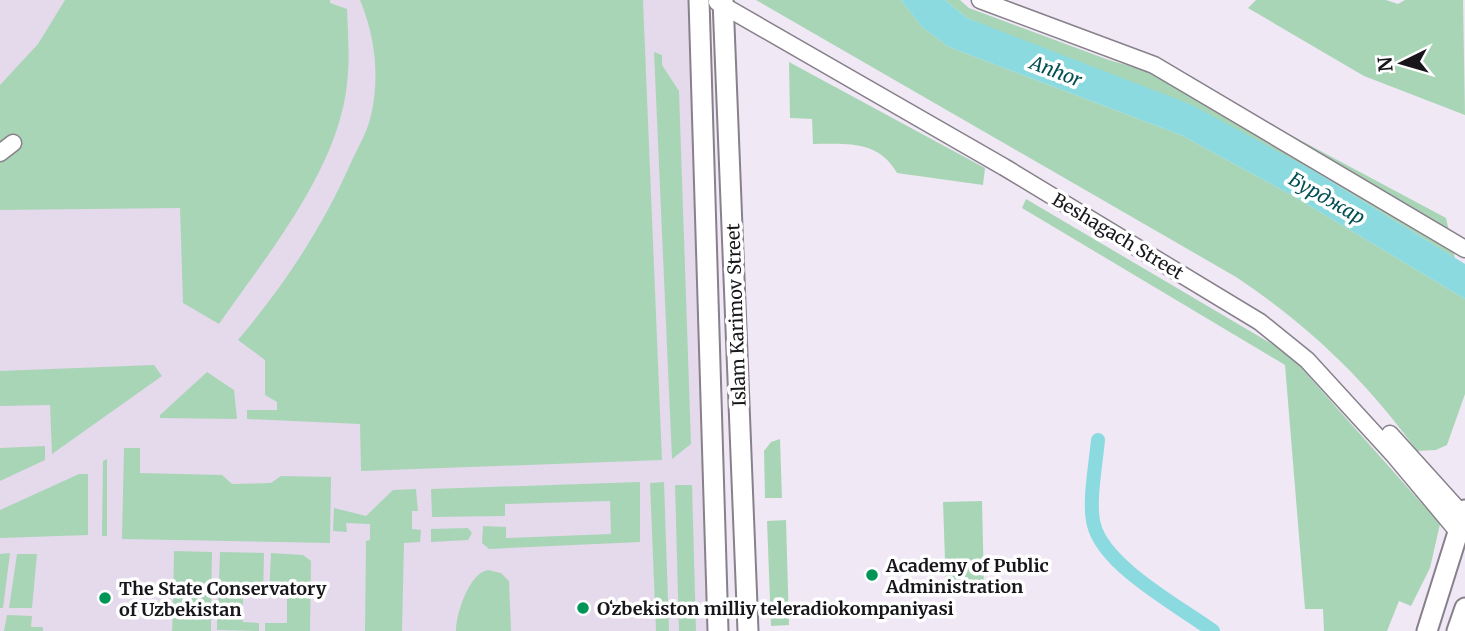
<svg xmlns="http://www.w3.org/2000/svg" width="1465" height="631" font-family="Merriweather,serif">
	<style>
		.built { fill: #e5d9ec }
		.green { fill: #a9d5b7 }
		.water { fill: #8adae0 }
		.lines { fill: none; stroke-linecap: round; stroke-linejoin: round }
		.canal { stroke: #8adae0; stroke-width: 14 }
		.minor-casing { stroke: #88818c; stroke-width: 19 }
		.major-casing { stroke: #88818c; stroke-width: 23 }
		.minor { stroke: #fff; stroke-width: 16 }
		.major { stroke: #fff; stroke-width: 19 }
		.poi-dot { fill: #009556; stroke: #fff; stroke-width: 2.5 }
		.labels { text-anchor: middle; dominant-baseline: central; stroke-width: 7; stroke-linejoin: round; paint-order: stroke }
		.street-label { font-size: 18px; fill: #18161a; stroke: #fff }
		.poi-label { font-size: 18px; font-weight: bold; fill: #18161a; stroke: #fff; text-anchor: start }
		.water-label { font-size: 19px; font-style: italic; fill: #024f53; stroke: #fff }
	</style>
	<rect width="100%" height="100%" fill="#f0e8f5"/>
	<!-- built -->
	<path class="built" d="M0,0h699l19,631h-718z"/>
	<!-- green -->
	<path class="green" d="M65,0h265v3l17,6c1,25 3,50 0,75 -9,86 -80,171 -128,240l-36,-21 -3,-95 -180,2v-125l38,-41z
		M360,0h283l19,460 -301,11 -1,-47 -113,-5v-9h30v-8l-12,-7v-35l-27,-20c47,-56 85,-113 114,-180 7,-14 16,-30 19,-45 9,-38 4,-79 -11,-115z
		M756,0h145l21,27 27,20 232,88 114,62 170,102v95l-18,51 -11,5 -19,1c-51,-71 -109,-126 -181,-174z
		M945,0h15l9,8 140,52 90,26 247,132 9,40 -141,-87 -347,-153z
		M1256,0h130l12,4 7,-4h58l2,115 -101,-39 -116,-68z
		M654,52l8,3v10l17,26 12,353 -19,15z
		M789,62l196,106 -2,17 -86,-12c-19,-33 -50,-29 -84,-29l-1,-25 -22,-1z
		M1026,199l263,155 151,170 -10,44 -19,38 -12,-5 -12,30h-63l-1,-22h-18l-20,-244 -263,-157z
		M154,365l8,11 -110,78 -2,-49 -50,1v-35z
		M207,372l27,18 3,29 -77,-1v-3z
		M780,439l2,59h-17l-1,-47 7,-9z
		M45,446v14l-45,21v-33z
		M124,448h16v25l82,2 10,9 39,-1 10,-7 50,1 -1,66 -208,-4z
		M107,459v77h-5l1,-75z
		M79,474h9v61l-88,3v-28z
		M640,482v60l-151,7 -7,-6 1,-17 23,1v11l105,-4 -1,-33 -105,3v12l-73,1 -1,-28z
		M664,482l5,149h-13l-6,-148z
		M675,485h17l4,146h-17z
		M416,489l2,22h-6v18l9,1 -1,12 -16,1 -2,88h-37l1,-90 4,-1v-16l-24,-1 1,9 -14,-1 1,-23 32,8 27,-26z
		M982,501l2,87 -38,1 -3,-87z
		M786,520l3,105 -18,1 -4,-105z
		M468,528l4,5 -4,7 -37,2v-13z
		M174,551l38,1 -1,55 -38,-1z
		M220,552l44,1 -1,44 -20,-1v12l-25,-1z
		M10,553l-7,55h-3v-54z
		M271,553l32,2 8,6 -1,70h-45v-8h22v-25l-18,-1z
		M17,554h20l-5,54h-23z
		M488,570l13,3 8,8 2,50h-55c0,-17 13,-58 32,-61z
		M173,613l38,2v16h-39z
		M217,613l26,1v8l16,1v8l-42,-1z
		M7,615l25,1 -1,11h12v4h-39z"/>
	<!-- water -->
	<path class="water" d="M901,0h44l22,18 225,87 122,66 151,93v35l-170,-102 -114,-62 -232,-88 -27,-20z"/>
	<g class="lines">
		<!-- canal -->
		<path class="canal" d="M1098,440c-2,23 -10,64 -4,85 10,41 86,82 119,106"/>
		<defs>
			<path id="minor" d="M980,0l174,65 311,184
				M717,2l287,165 256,155 47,38 86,94 66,79
				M0,153l13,-10
				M1390,434l74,82"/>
			<path id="major" d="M699,0l19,631
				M723,0l25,631
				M1427,631l38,-121
				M1457,631l8,-23"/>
		</defs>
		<!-- minor casing -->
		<use href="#minor" class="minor-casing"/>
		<!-- major casing -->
		<use href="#major" class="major-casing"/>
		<!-- minor -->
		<use href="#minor" class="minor"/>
		<!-- major -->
		<use href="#major" class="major"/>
	</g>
	<!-- markers -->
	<g class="poi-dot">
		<circle cx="872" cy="575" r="7"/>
		<circle cx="105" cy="598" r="7"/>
		<circle cx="583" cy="608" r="7"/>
	</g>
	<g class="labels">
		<!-- street labels -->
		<g class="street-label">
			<text transform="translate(1118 236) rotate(31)">Beshagach Street</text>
			<text transform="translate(736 315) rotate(-92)">Islam Karimov Street</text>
		</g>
		<!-- poi labels -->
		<g class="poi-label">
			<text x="886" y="565">Academy of Public<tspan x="886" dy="21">Administration</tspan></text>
			<text x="119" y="588">The State Conservatory<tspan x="119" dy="21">of Uzbekistan</tspan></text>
			<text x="597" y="608">Oʻzbekiston milliy teleradiokompaniyasi</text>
		</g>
		<!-- water labels -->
		<g class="water-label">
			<text transform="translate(1056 71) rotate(21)">Anhor</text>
			<text transform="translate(1327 198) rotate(30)">Бурджар</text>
		</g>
	</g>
	<!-- north arrow -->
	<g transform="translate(1402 63) rotate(265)" stroke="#ffffff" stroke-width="5" paint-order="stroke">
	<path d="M0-5L12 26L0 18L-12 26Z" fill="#18161a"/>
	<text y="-10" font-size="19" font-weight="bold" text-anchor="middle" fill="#18161a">N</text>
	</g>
</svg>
